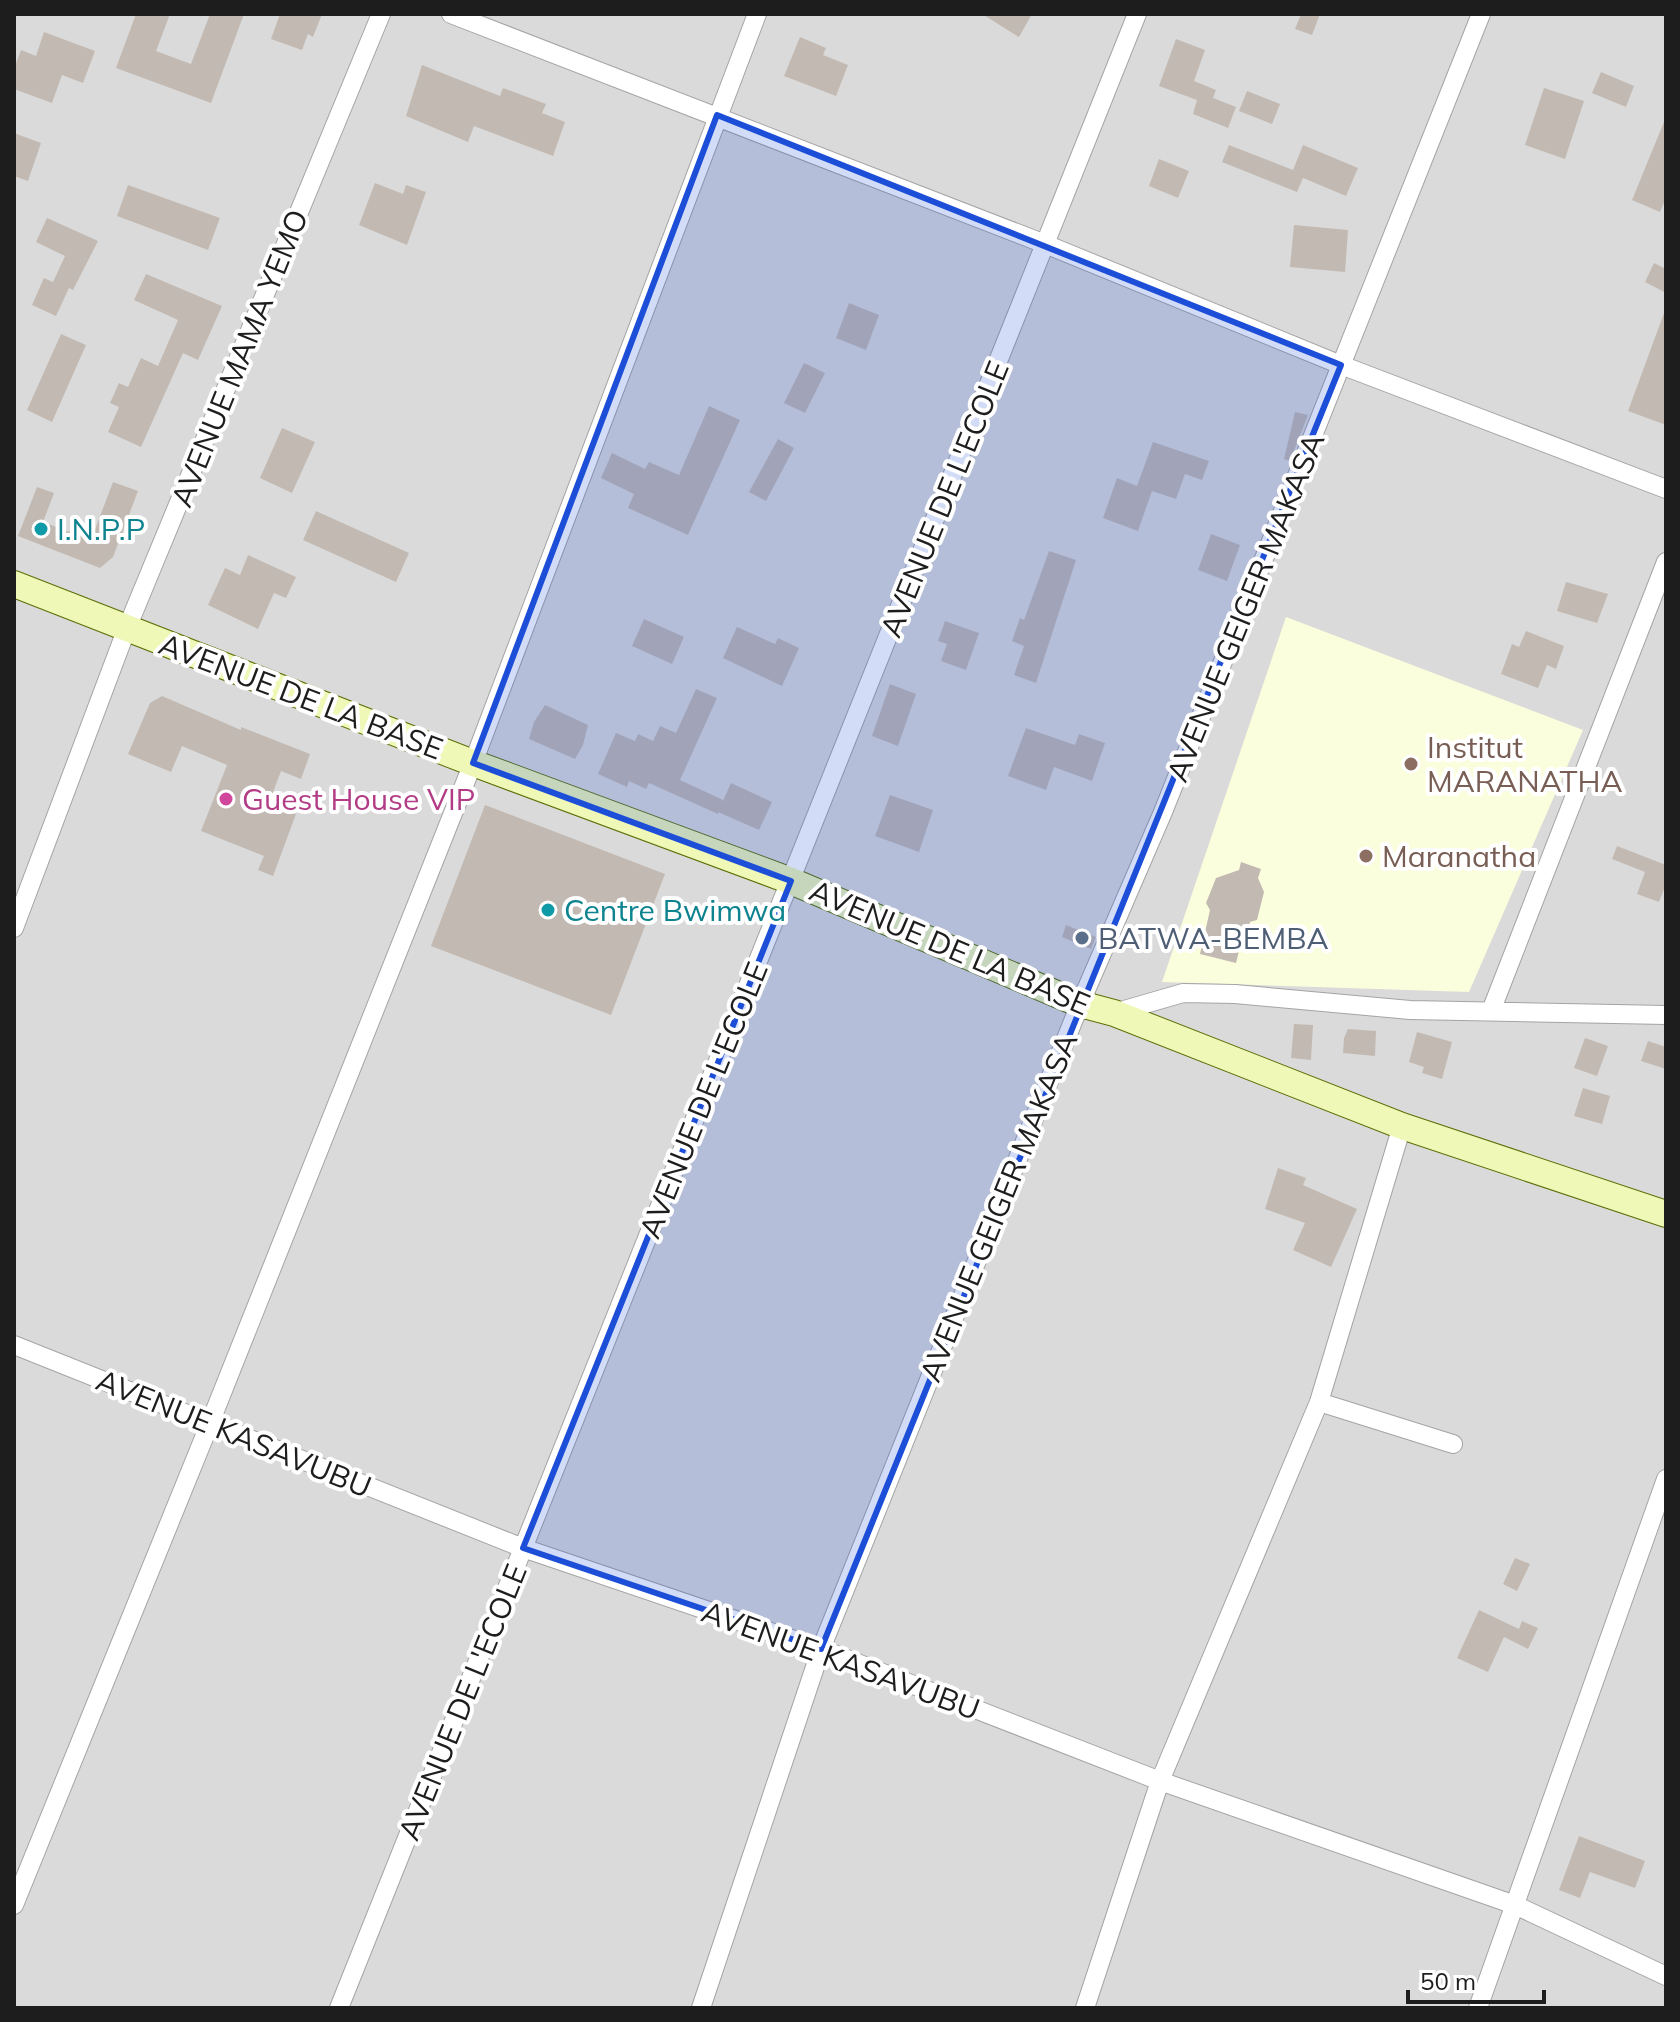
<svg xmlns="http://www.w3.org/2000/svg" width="1680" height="2022" font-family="Mulish,sans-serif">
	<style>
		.residential { fill: #dbdada }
		.education { fill: #fbfedc }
		.building { fill: #c2bab2 }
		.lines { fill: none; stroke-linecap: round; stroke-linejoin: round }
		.minor-casing { stroke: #a4a4a4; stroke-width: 20 }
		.secondary-casing { stroke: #5c7007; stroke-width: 28 }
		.minor { stroke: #fff; stroke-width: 18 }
		.secondary { stroke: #eff8b7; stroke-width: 26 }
		.marked { fill: #1d4ed8; fill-opacity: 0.2; stroke: #1d4ed8; stroke-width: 6; stroke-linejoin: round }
		.culture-dot { fill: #0f9aa8; stroke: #fff; stroke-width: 3 }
		.education-dot { fill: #8d6e63; stroke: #fff; stroke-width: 3 }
		.hotel-dot { fill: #d1479c; stroke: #fff; stroke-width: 3 }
		.service-dot { fill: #5c6f8a; stroke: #fff; stroke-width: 3 }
		.labels { text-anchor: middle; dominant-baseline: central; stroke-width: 8; stroke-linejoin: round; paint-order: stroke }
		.street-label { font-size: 30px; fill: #1d1d1d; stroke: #fff }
		.culture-label { font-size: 30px; fill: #0d838f; stroke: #fff; text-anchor: start }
		.education-label { font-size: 30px; fill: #785e54; stroke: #fff; text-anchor: start }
		.hotel-label { font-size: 30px; fill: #b23c85; stroke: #fff; text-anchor: start }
		.service-label { font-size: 30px; fill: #4e5e75; stroke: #fff; text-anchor: start }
	</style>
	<rect width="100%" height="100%" fill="#eeebe3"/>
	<!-- residential -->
	<path class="residential" d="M14,14h1652v1994h-1652z"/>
	<!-- education -->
	<path class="education" d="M1286,617l297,113 -114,262 -307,-10z"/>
	<!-- building -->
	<path class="building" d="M136,14h34l-14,37 35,13 19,-50h34l-33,89 -95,-35z
		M280,14h42l-9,23 -5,-3 -6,16 -31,-11z
		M982,14h50l-13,23z
		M1301,14h19l-8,21 -17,-6z
		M44,32l51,19 -12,32 -21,-8 -10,28 -38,-14v-20l7,-19 15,6z
		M800,37l26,11 -3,7 25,10 -12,31 -52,-20z
		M1176,39l29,11 -11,31 22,9 -3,8 23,9 -8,21 -35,-14 4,-14 -38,-14z
		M422,65l78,31 3,-8 43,16 -4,9 23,9 -12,34 -79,-30 -6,16 -62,-26z
		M1601,72l33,14 -8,21 -34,-14z
		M1544,88l40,13 -19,58 -40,-14z
		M1247,91l33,13 -8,20 -33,-13z
		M1666,117v81l-6,14 -28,-12z
		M14,133l27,10 -13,38 -14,-5z
		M1229,145l64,25 10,-25 55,23 -12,28 -43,-18 -6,14 -75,-30z
		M1159,159l30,12 -11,27 -29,-12z
		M375,183l28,11 3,-9 20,7 -19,53 -48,-20z
		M128,185l92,33 -12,32 -91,-34z
		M47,218l51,23 -25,49 -4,-2 -13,28 -24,-11 12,-27 9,4 12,-26 -29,-14z
		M1294,225l54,5 -3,42 -55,-5z
		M1654,263l12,6v24l-21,-11z
		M146,274l76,32 -24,54 -15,-7 -42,94 -33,-15 11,-25 -9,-4 9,-20 9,4 13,-29 17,8 20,-46 -44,-20z
		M849,303l30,12 -13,35 -30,-12z
		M1664,313h2v112l-38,-14z
		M61,334l25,11 -34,77 -25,-12z
		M804,363l21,10 -20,40 -21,-10z
		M709,406l31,14 -52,115 -60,-27 6,-14 -33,-16 11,-25 33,16 4,-7 30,13z
		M1295,412l13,3 -18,46 -6,-2z
		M282,428l33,14 -23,51 -32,-15z
		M778,439l16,9 -28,53 -17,-9z
		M1153,442l56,19 -7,19 -17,-6 -9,25 -24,-8 -14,40 -35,-13 14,-40 20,8z
		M113,482l25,9 -25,66 -13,11 -82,-32 19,-49 17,6 -11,29 48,18z
		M316,511l93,42 -13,29 -93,-42z
		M1211,534l29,11 -13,36 -29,-11z
		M1049,551l27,9 -40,123 -22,-8 10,-29 -12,-5 8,-23 4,2z
		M248,555l48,22 -10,21 -12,-5 -16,36 -50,-24 17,-37 15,7z
		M1566,582l42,12 -11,29 -40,-12z
		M644,619l40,18 -12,27 -40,-18z
		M945,621l34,12 -13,37 -25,-9 6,-17 -9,-3z
		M737,627l38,17 3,-6 21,10 -17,38 -59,-28z
		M1526,631l38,15 -8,23 -9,-4 -9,23 -37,-14 11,-30 7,3z
		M890,684l26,10 -18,52 -26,-10z
		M696,689l21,9 -37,82 43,20 -5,14 -69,-31 -3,6 -17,-8 -2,6 -29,-13 18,-41 19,8 3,-7 15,7 7,-15 16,7z
		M162,696l79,34v-3l69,27 -9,25 -20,-8 -12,32 27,11 -23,62 -15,-6 6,-14 -63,-25 26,-66 -45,-19 -11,26 -43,-18 22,-51z
		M545,705l43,20 -5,20 -8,14 -46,-20 5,-17z
		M1026,728l49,17 4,-11 26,9 -13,38 -38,-14 -8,23 -38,-14z
		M731,783l41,19 -13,28 -41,-18z
		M890,795l43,15 -14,42 -44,-16z
		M485,805l180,69 -54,141 -180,-69z
		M1617,846l49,19v19l-7,18 -22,-8 8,-22 -33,-13z
		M1241,862l20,7 -3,9 6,14 -7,28 -7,2 -4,23 -6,2 -4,16 -36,-9 10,-44 -4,-7 10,-25 23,-8z
		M1066,925l30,12 -5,12 -29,-12z
		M1294,1024l19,1 -2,35 -20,-2z
		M1348,1029l28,2 -1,25 -32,-3 1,-15z
		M1417,1032l35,10 -10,37 -20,-6 2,-6 -15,-5z
		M1585,1038l23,8 -11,30 -23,-8z
		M1648,1041l18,6v22l-25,-8z
		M1583,1088l27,8 -8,28 -28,-8z
		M1278,1168l28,10 -3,7 54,24 -26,58 -38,-17 12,-27 -40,-14z
		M1515,1558l15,6 -13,27 -14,-7z
		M1479,1610l40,19 3,-8 16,7 -10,21 -24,-12 -16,35 -31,-14z
		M1579,1836l66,25 -10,27 -45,-16 -10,26 -21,-8z"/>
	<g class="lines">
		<defs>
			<path id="minor" d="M451,14l594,230 296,121 325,124
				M14,928l113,-300 254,-614
				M1491,1011l175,-449
				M1114,1013l69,-20 52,1 175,16 256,5
				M14,1345l509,203 298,101 339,132 355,124 151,71
				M1319,1402l134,42
				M14,1905l196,-482 263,-660 284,-749
				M339,2008l798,-1994
				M701,2008l120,-359 259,-645 83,-192 318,-798
				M1085,2008l75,-227 159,-379 83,-276
				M1478,2008l188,-529"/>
			<path id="secondary" d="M14,584l459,179 318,118 289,123 34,9 288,113 264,88"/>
		</defs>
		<!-- minor casing -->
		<use href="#minor" class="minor-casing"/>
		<!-- secondary casing -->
		<use href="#secondary" class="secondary-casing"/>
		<!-- minor -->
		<use href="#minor" class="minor"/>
		<!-- secondary -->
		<use href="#secondary" class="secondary"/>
	</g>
	<!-- marked area -->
	<path class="marked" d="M717,115l624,250 -520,1284 -298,-101 268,-667 -318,-118z"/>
	<!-- markers -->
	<g class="culture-dot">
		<circle cx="41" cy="529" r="8"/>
		<circle cx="548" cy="910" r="8"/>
	</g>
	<g class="education-dot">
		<circle cx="1411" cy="764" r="8"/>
		<circle cx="1366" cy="856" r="8"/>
	</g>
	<circle class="hotel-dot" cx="226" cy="799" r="8"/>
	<circle class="service-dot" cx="1082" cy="938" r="8"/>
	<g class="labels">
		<!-- street labels -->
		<g class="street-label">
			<text transform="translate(239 358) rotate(-68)">AVENUE MAMA YEMO</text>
			<text transform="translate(944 499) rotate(-68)">AVENUE DE L'ECOLE</text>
			<text transform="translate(1245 607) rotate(-68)">AVENUE GEIGER MAKASA</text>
			<text transform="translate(301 696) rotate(21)">AVENUE DE LA BASE</text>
			<text transform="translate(950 947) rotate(23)">AVENUE DE LA BASE</text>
			<text transform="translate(703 1100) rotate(-68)">AVENUE DE L'ECOLE</text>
			<text transform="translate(998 1207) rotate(-68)">AVENUE GEIGER MAKASA</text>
			<text transform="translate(234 1433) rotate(22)">AVENUE KASAVUBU</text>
			<text transform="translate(841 1660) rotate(20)">AVENUE KASAVUBU</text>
			<text transform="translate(462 1702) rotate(-68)">AVENUE DE L'ECOLE</text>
		</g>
		<!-- culture labels -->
		<g class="culture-label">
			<text x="57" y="529">I.N.P.P</text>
			<text x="564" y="910">Centre Bwimwa</text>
		</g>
		<!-- education labels -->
		<g class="education-label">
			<text x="1427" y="747">Institut<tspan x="1427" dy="34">MARANATHA</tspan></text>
			<text x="1382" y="856">Maranatha</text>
		</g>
		<!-- hotel labels -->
		<g class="hotel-label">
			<text x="242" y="799">Guest House VIP</text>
		</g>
		<!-- service labels -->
		<g class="service-label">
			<text x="1098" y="938">BATWA-BEMBA</text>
		</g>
	</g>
	<!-- border -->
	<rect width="1680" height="2022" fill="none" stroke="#1d1d1d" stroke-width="32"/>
	<!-- scale -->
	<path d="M1408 1990v12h136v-12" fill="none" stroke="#1d1d1d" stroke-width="4"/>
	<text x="1420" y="1990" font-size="24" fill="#1d1d1d" stroke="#ffffff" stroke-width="6" paint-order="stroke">50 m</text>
</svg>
